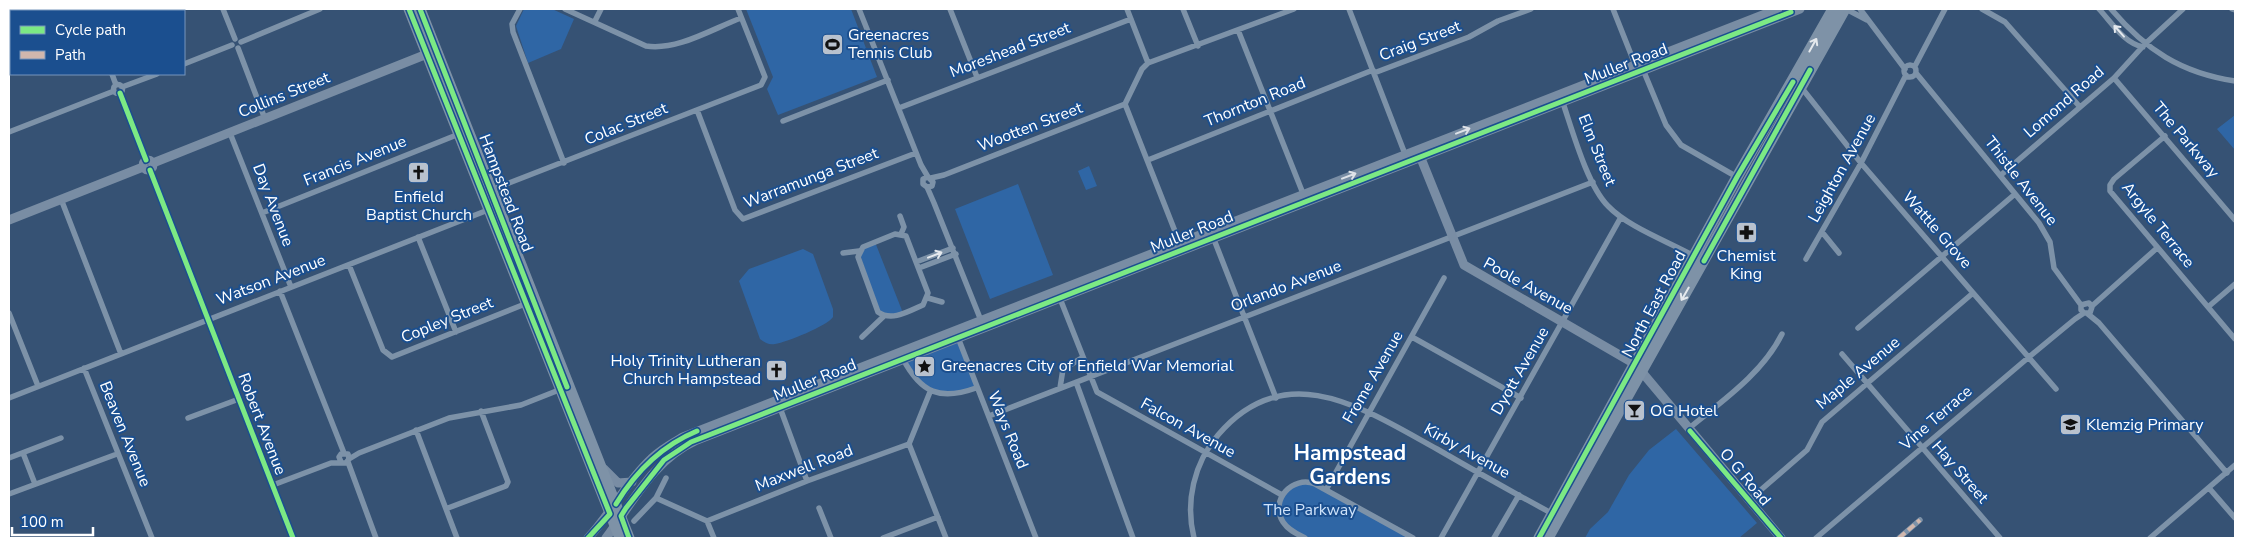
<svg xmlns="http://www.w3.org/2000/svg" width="2244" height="547" font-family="'Nunito Sans',sans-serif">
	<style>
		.green { fill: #2f66a5 }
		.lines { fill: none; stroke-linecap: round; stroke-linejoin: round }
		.street { stroke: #7d92a8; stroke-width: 5.5 }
		.secondary { stroke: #798da4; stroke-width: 9 }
		.highway { stroke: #7e92a7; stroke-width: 11 }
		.quiet { stroke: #d1b7ad; stroke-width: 4; stroke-dasharray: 8 4; stroke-linecap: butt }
		.cycleway-casing { stroke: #1b4f8f; stroke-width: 8 }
		.cycleway { stroke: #7ce984; stroke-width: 5 }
		.oneway { stroke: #e5e9ee }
		.oneway2 { stroke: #e5e9ed }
		.oneway3 { stroke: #dee2e8 }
		.labels { text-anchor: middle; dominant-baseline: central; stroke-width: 4; stroke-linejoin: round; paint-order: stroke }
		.poi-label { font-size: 16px; fill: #fff; stroke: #1b4f8f; text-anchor: start }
		.street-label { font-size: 16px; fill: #fff; stroke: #1b4f8f }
		.park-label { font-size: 16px; fill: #cfe3fa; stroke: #1b4f8f }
		.district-label { font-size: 21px; font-weight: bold; fill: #fff; stroke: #1b4f8f }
	</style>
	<rect width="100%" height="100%" fill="#365274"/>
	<!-- green -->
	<path class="green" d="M9,9h27l1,2h-26v14l-2,1z
		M524,9h28l22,10 -13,30 -33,14 -12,-37z
		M746,9h105l26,68 -99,38 -11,-26 6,-12z
		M2235,115v35l-18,-21z
		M1089,166l8,20 -11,4 -8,-19z
		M1018,184l35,91 -63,24 -35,-90z
		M875,242l28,71 -10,4 -15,-5 -19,-61z
		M803,249l10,5 20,55v8c-6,9 -46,25 -58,27 -6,1 -10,-1 -15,-5l-21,-58 10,-12z
		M958,338l18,50 -15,5 -31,-1 -27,-33z
		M1676,429l81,94 -18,15h-154l5,-9 18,-17 21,-37 20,-25z
		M1296,483l19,1 98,54h-107l-16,-9 -9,-10 1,-24z"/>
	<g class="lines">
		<!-- street -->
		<path class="street" d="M87,9l1,2
			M223,9l12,30
			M520,9l-8,15 1,8 51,131
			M565,9l81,37c31,5 66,-17 95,-28
			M859,9l62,156 7,12
			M950,9l27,68
			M1127,9l21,54
			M1183,9l15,37
			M1349,9l56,145
			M1613,9l23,58
			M1846,9l21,11
			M1860,9l45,60
			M1982,9l23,13 75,85
			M2099,9c13,14 25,34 44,38
			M2111,9c35,41 70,64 124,72
			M2232,9l3,1
			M43,11v-2
			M595,21l6,-12
			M9,29l2,-1
			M1238,30l66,166
			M241,42l79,-33
			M238,48l27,71
			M184,64l48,-19
			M1904 71a6 6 0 1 1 12 0a6 6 0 1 1-12 0Z
			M1915,66l30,-57
			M1644,72l22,53 15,20 56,32
			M1374,73l95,-36 29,-16 33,-12
			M1916,73l123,150 11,19 4,26 27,37
			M112,74l4,11
			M2114,78l121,142
			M113.5 89a4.5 4.5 0 1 1 9 0a4.5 4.5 0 1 1-9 0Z
			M122,87l35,-13
			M1801,87l60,76 195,226
			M120,93l26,67
			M1562,100c10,29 25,85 46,106 20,21 59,35 86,50
			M899,108l232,-89
			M697,110l38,100 8,9 173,-66
			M783,121l105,-41
			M9,132l105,-41
			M230,133l61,154
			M2165,136l-51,43 -4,6v6l125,148
			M1148,160l225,-90
			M150,170l54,140
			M2001,175l113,-97 31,-34 38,-35
			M931,178l13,-3 181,-71
			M927,187l5,-1 1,-4 -5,-5 -5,2v5l4,3 7,16 48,120
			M491,190l270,-105 4,-8 -27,-68
			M61,199l60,155
			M262,213l197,-79
			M900,216l4,11 -3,7
			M1822,232l17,21
			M895,234l11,2 22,57 -5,12c-14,6 -31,17 -45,7l-20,-55 5,-10z
			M418,237l38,95
			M1213,237l63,161
			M1180,244l-55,-140 17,-35 6,-6 146,-54
			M843,253l16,-2
			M1806,259l55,-96 45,-88
			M916,262l37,-14
			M349,265l34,85 9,7 133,-53
			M919,268l37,-14
			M280,291l64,162
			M1059,296l38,96 185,103
			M928,298l14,4
			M2092,306l65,-58
			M2208,307l27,-23
			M9,313l29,73
			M2088,314l11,9 128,150
			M208,320l85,218
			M1858,328l157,-134
			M957,335l79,203
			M862,337l22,-21
			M1412,337l109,61
			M1842,354l158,184
			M903,359c18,34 37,42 73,29
			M84,368l68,170
			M1076,382l57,156
			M1060,388l3,-19 19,-11
			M9,398l479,-188
			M779,405l28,76
			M989,416l604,-234
			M188,418l51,-19
			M1688,429c34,-28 74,-55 94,-95
			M416,430l41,108
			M909,444l37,94
			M23,453l12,31
			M9,458l52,-20
			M349,459l10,-6 90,-35 72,-13 38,-15
			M348,462l28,76
			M273,485l58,-22h15l3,-4 -1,-5h-7l-2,3 2,5
			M2209,488l26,30
			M1326,490l118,-212
			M9,494l108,-40
			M656,498l51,23 100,-40 102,-37 21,-52
			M1748,501l59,-51 15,-28 151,-129
			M448,508l58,-22 2,-4 -27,-71
			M819,508l12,30
			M634,521l22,-23 10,-20
			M707,521l7,17
			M883,538l55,-21
			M1194,538c-9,-36 0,-75 24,-103 68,-80 148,-25 219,14 38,22 77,44 116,65
			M1305,538c-8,-4 -17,-8 -22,-16 -14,-22 10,-47 32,-38l98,54
			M1441,538l180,-321
			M1494,538l25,-43
			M1816,538l213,-181 46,-38 9,-6h6l2,-6 -3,-4 -8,2v5l3,3
			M1899,538l21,-18
			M2150,538l85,-73"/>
		<!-- secondary -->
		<path class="secondary" d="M1418,151l46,114 171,99
			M143 165a5 5 0 1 1 10 0a5 5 0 1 1-10 0Z
			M153,163l274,-109
			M9,220l134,-53
			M1641,371l140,167
			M604,469l14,14 14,-1
			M588,538c23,-24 38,-56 63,-79 9,-9 20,-15 32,-22l1095,-428
			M606,538c27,-36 47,-78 91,-98l1103,-431"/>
		<!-- highway -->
		<path class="highway" d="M409,9l211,529
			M420,9l209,529
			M1539,538l198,-361 96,-168
			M1548,538l297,-529"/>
		<!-- quiet -->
		<path class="quiet" d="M1899,538l21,-18"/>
		<defs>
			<path id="cycleway" d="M409,9l201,505 -22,24
				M420,9l147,378
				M120,93l26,67
				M150,170l143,368
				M1704,261l106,-191
				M1690,431l91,107
				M616,504c20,-33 45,-58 81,-73
				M629,538l-8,-22 5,-8 38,-48 27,-18 1100,-430
				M1539,538l198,-361 56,-95"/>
		</defs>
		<!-- cycleway casing -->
		<use href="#cycleway" class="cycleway-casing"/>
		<!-- cycleway -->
		<use href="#cycleway" class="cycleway"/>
	</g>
	<!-- one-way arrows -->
	<defs><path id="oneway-shaft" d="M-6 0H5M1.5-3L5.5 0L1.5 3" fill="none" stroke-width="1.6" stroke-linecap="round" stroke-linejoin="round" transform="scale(1.25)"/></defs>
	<g class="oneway">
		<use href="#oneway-shaft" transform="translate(2119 31) rotate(-132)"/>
		<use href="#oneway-shaft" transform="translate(935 255) rotate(-21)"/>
	</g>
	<g class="oneway2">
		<use href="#oneway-shaft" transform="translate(1813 45) rotate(-61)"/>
		<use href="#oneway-shaft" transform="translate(1685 294) rotate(120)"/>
	</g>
	<g class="oneway3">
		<use href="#oneway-shaft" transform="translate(1463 131) rotate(-21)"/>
		<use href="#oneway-shaft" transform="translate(1349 176) rotate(-21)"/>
	</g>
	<!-- icons -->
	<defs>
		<symbol id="stadium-square" viewBox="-11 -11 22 22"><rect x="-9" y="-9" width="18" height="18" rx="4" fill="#b9c2ce" stroke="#1b4f8f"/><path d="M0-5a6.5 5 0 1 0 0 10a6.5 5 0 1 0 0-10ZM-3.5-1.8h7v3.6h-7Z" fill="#111"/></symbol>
		<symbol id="church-square" viewBox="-11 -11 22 22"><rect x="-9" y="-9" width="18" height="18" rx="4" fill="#b9c2ce" stroke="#1b4f8f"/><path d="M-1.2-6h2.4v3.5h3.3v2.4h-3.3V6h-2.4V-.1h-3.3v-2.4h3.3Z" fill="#111"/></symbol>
		<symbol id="pharmacy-square" viewBox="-11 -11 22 22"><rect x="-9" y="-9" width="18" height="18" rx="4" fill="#b9c2ce" stroke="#1b4f8f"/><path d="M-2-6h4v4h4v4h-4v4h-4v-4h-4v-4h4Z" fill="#111"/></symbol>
		<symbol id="sight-square" viewBox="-11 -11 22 22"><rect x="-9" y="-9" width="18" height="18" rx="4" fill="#b9c2ce" stroke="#1b4f8f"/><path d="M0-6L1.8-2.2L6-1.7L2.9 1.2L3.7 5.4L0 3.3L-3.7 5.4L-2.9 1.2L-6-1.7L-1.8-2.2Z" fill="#111"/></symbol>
		<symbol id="bar-square" viewBox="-11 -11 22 22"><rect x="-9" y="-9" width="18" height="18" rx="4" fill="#b9c2ce" stroke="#1b4f8f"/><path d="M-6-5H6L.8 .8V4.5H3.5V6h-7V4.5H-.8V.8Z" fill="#111"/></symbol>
		<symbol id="school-square" viewBox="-11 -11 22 22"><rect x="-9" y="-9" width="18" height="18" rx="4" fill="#b9c2ce" stroke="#1b4f8f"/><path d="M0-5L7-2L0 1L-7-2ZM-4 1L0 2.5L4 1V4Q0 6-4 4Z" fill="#111"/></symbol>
	</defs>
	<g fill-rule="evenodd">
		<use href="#stadium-square" x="820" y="32" width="25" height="25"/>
		<use href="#church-square" x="406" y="160" width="25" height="25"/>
		<use href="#pharmacy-square" x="1734" y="220" width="25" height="25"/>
		<use href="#sight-square" x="912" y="354" width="25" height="25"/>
		<use href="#church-square" x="764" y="358" width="25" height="25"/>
		<use href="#bar-square" x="1622" y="398" width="25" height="25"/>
		<use href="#school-square" x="2058" y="412" width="25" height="25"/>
	</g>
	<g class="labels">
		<!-- poi labels -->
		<g class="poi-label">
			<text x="848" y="35">Greenacres<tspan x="848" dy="18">Tennis Club</tspan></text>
			<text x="419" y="197" text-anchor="middle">Enfield<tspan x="419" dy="18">Baptist Church</tspan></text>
			<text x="1746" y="256" text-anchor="middle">Chemist<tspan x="1746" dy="18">King</tspan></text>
			<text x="761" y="361" text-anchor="end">Holy Trinity Lutheran<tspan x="761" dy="18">Church Hampstead</tspan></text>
			<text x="941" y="366">Greenacres City of Enfield War Memorial</text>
			<text x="1650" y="411">OG Hotel</text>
			<text x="2086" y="425">Klemzig Primary</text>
		</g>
		<!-- street labels -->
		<g class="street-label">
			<text transform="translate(1420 41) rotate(-21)">Craig Street</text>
			<text transform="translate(1010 50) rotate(-21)">Moreshead Street</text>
			<text transform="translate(1626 64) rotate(-21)">Muller Road</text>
			<text transform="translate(284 95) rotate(-22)">Collins Street</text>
			<text transform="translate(1255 102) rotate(-22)">Thornton Road</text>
			<text transform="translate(2064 102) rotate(-41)">Lomond Road</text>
			<text transform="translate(626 124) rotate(-22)">Colac Street</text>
			<text transform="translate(1030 127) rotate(-21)">Wootten Street</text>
			<text transform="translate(2186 140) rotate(50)">The Parkway</text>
			<text transform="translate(1597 150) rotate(68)">Elm Street</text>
			<text transform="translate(355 161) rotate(-22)">Francis Avenue</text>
			<text transform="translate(1842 168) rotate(-61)">Leighton Avenue</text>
			<text transform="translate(811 178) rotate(-21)">Warramunga Street</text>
			<text transform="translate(2021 181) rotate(52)">Thistle Avenue</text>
			<text transform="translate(506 193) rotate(69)">Hampstead Road</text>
			<text transform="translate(273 205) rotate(69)">Day Avenue</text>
			<text transform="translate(2158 225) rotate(51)">Argyle Terrace</text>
			<text transform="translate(1937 230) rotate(49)">Wattle Grove</text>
			<text transform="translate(1192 232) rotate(-22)">Muller Road</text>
			<text transform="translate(271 280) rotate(-21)">Watson Avenue</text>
			<text transform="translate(1286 286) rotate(-21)">Orlando Avenue</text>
			<text transform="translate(1528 286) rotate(29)">Poole Avenue</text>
			<text transform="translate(1654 304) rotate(-62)">North East Road</text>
			<text transform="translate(447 320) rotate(-22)">Copley Street</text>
			<text transform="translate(1520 371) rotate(-60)">Dyott Avenue</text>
			<text transform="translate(1858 373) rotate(-40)">Maple Avenue</text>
			<text transform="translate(1373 377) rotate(-60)">Frome Avenue</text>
			<text transform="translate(815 380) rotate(-22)">Muller Road</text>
			<text transform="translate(1936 418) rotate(-41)">Vine Terrace</text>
			<text transform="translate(262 424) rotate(69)">Robert Avenue</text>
			<text transform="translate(1188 428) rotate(29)">Falcon Avenue</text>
			<text transform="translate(1008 430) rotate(68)">Ways Road</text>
			<text transform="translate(125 434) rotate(68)">Beaven Avenue</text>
			<text transform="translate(1467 451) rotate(29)">Kirby Avenue</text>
			<text transform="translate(804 468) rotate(-21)">Maxwell Road</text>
			<text transform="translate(1960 472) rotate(49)">Hay Street</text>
			<text transform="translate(1745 477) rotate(50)">O G Road</text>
		</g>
		<!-- park labels -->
		<g class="park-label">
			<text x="1310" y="510">The Parkway</text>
		</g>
		<!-- district labels -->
		<g class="district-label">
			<text x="1350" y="453">Hampstead<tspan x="1350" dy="24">Gardens</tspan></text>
		</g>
	</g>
	<!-- border -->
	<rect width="2244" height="547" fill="none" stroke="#ffffff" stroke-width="20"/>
	<!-- legend -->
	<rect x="10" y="10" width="175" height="65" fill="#1b4f8f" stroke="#7695bc"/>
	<rect x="20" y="26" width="25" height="8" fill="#7ce984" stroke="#7695bc"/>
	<text x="55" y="35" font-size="15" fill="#ffffff">Cycle path</text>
	<rect x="20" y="51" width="25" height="8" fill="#d1b7ad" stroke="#7695bc"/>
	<text x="55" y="60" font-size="15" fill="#ffffff">Path</text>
	<!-- scale -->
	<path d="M12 527v8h81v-8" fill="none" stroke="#ffffff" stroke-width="2.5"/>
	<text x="20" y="527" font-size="15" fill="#ffffff" stroke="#1b4f8f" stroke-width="4" paint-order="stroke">100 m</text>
</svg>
